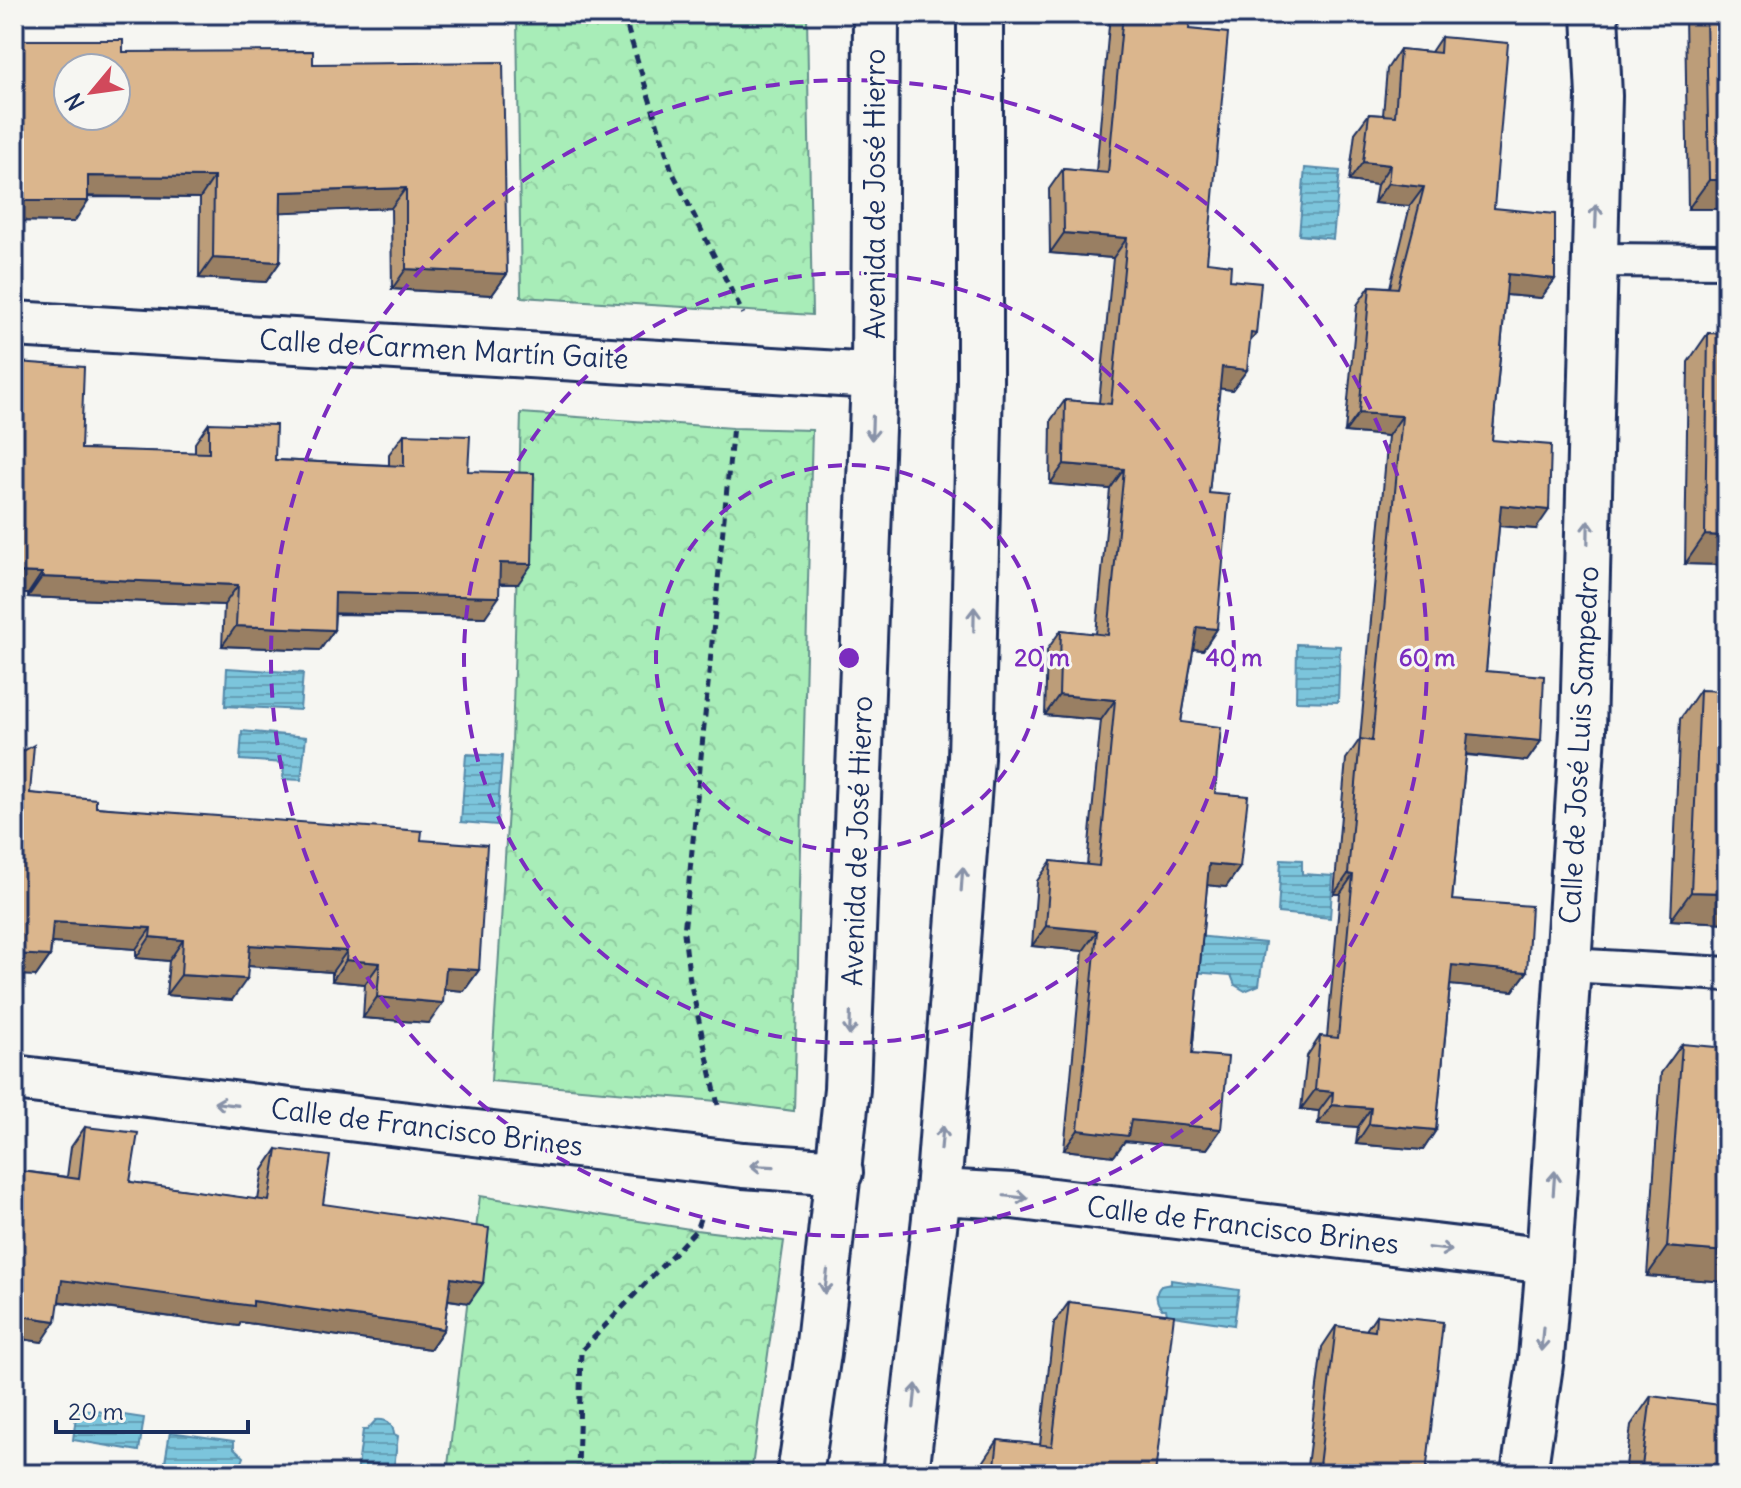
<svg xmlns="http://www.w3.org/2000/svg" width="1741" height="1488" font-family="Delius,sans-serif">
	<style>
		.forest { fill: url(#forest-crowns); stroke: #628e8b; stroke-width: 2 }
		.water { fill: url(#water-rules); stroke: #5589aa; stroke-width: 2 }
		.lines { fill: none; stroke-linecap: round; stroke-linejoin: round }
		.service-casing { stroke: #1b2f5e; stroke-width: 38 }
		.minor-casing { stroke: #1b2f5e; stroke-width: 50 }
		.path { stroke: #1b2f5e; stroke-width: 5; stroke-dasharray: 8 6; stroke-linecap: butt }
		.service { stroke: #f6f6f2; stroke-width: 32 }
		.minor { stroke: #f6f6f2; stroke-width: 44 }
		.wall { fill: #bc9d79; stroke: #1b2f5e; stroke-width: 2 }
		.shaded-wall { fill: #997f63; stroke: #1b2f5e; stroke-width: 2 }
		.building { fill: #dbb68d; stroke: #1b2f5e; stroke-width: 2; fill-rule: evenodd }
		.oneway { stroke: #8892a8 }
		.ring { fill: none; stroke: #7b2cbf; stroke-width: 4; stroke-dasharray: 14 10 }
		.labels { text-anchor: middle; dominant-baseline: central; stroke-width: 6; stroke-linejoin: round; paint-order: stroke }
		.street-label { font-size: 28px; fill: #1b2f5e; stroke: #f6f6f2 }
		.centre { fill: #7b2cbf; stroke: #f6f6f2; stroke-width: 4 }
		.ring-label { font-size: 24px; text-anchor: middle; font-weight: bold; fill: #7b2cbf; stroke: #f6f6f2; stroke-width: 6; stroke-linejoin: round; paint-order: stroke }
	</style>
	<defs>
		<pattern id="forest-crowns" width="20" height="18" patternUnits="userSpaceOnUse" patternTransform="scale(2)"><rect width="20" height="18" fill="#a8edb8"/><path d="M2 6a3 3 0 1 1 6 0M12 15a3 3 0 1 1 6 0" fill="none" stroke="#90cca1"/></pattern>
		<pattern id="water-rules" width="6" height="5" patternUnits="userSpaceOnUse" patternTransform="scale(2)"><rect width="6" height="5" fill="#7cc5dc"/><path d="M0 2.5h6" fill="none" stroke="#65a0b6"/></pattern>
	</defs>
	<rect width="100%" height="100%" fill="#f6f6f2"/>
	<filter id="ink" filterUnits="userSpaceOnUse"><feTurbulence type="fractalNoise" baseFrequency=".0125" numOctaves="2"/><feDisplacementMap in="SourceGraphic" scale="16" xChannelSelector="R" yChannelSelector="G"/><feConvolveMatrix kernelMatrix="1 2 1 2 8 2 1 2 1" color-interpolation-filters="sRGB"/></filter>
	<g filter="url(#ink)">
		<!-- forest -->
		<path class="forest" d="M517,14h290l5,301 -291,-18z
			M521,413l212,15 79,2 -18,681 -77,-10 -226,-20 21,-335z
			M480,1196l216,34 88,11 -33,233h-304z"/>
		<!-- water -->
		<path class="water" d="M1305,168l35,3 -7,68 -34,-4z
			M1297,644l43,2 -2,56 -42,-1z
			M227,668l76,5 -3,37 -75,-4z
			M242,731l64,6 -5,43 -18,-1 1,-16 -44,-3z
			M466,754l36,2 -5,69 -36,-3z
			M1281,859l21,1v14l31,2 -3,42 -52,-5z
			M1197,936l68,7 -6,42 -14,6 -10,-6 -4,-10 -38,-3z
			M1171,1280l68,10 -5,35 -67,-10 -1,-6h-4c-6,-7 -8,-16 -1,-23l10,-2z
			M77,1408l67,10 -5,33 -66,-11z
			M376,1420c11,-1 17,4 18,14l4,2 -5,38h-36l6,-44h4z
			M170,1432l64,9v7l10,9 -5,13 -9,1 -1,3h-28l-37,-6z"/>
		<g class="lines">
			<defs>
				<path id="service" d="M1595,260l132,1
					M1568,965l159,9"/>
				<path id="minor" d="M14,324l860,52
					M14,1078l729,87 97,7
					M938,1192l74,4 537,65
					M800,1474l18,-121 29,-264 27,-713 2,-362
					M906,1474l32,-282 33,-434 9,-376v-368
					M1524,1474l17,-116 8,-97 34,-530 16,-635 -4,-82"/>
			</defs>
			<!-- service casing -->
			<use href="#service" class="service-casing"/>
			<!-- minor casing -->
			<use href="#minor" class="minor-casing"/>
			<!-- path -->
			<path class="path" d="M629,14l-1,16 44,141 71,143
				M718,1105l-28,-124 -6,-48 49,-508
				M578,1474l3,-123 115,-121 5,-14"/>
			<!-- service -->
			<use href="#service" class="service"/>
			<!-- minor -->
			<use href="#minor" class="minor"/>
		</g>
		<!-- wall -->
		<path class="wall" d="M1110,14h80l-1,15 18,233 23,18 26,54 -7,9 -2,27 -15,20 -13,-2 -10,105 8,136 -14,21 -10,-1 -12,73 34,71 25,74 -14,20 -19,-2 -15,169 29,75 -14,20 -82,-8 -11,15 -50,-6 19,-199 -51,-5 5,-65 14,-20 36,4 14,-145 -56,-5 2,-65 14,-20 35,4 14,-145 -60,-5 1,-64 14,-20 34,3 14,-145 -63,-5 -1,-64 14,-20 33,3z
			M1685,14h42v195h-39z
			M1441,37l53,171 61,71 -14,19 -35,-3 -14,145 44,89 -37,-3 -13,145 55,70 -14,20 -61,-6 -14,145 75,72 -14,19 -63,-6 -14,145 -13,20 -67,-6 2,-17 -40,-3 1,-13 -18,-2 6,-53 13,-20 7,1 13,-143h-6l12,-135 14,-20 28,-303 -43,-4 12,-127 13,-19 20,1 20,-81 -36,-3 3,-18 -28,-4 6,-48 14,-19 14,1 4,-46 13,-20 31,3z
			M14,40l109,12 190,12 194,210 -15,21 -100,-6 -1,-81 -110,4 -1,50 -14,20 -67,-4 1,-80 -112,-1 -14,25 -60,-1z
			M1708,333l19,1v231l-42,-1 3,-202z
			M18,362l63,87 114,4v-10l14,-20 66,37 114,5v-11l15,-20 64,37 50,113h-19l-14,33 -150,-3 -1,16 -14,20 -98,-4 2,-41 -196,-8v-3l-14,-1v-225z
			M1700,690l27,233 -56,-3 9,-201z
			M30,793l66,14 325,33 58,130 -15,21 -20,-2 -15,34 -66,-5 2,-34 -33,-3v-9l-84,-6 -16,34 -66,-5 3,-34 -33,-3v-9l-84,-6 -2,13 -14,20z
			M1682,1044l45,238 -80,-6 14,-203z
			M85,1127l45,55 128,18 5,-30 14,-21 46,55 160,79 -14,20 -21,-3 -4,29 -14,20 -189,-27 -2,4 -180,-24 -17,40 -28,-4v-168l53,7 4,-30z
			M1069,1302l86,172h-173l2,-13 14,-21 42,5 14,-122z
			M1376,1315l50,159h-120l16,-127 14,-21 30,4z
			M1651,1396l76,78h-102l6,-49z"/>
		<!-- shaded-wall -->
		<path class="shaded-wall" d="M1363,162l27,3 -13,20 -28,-4z
			M14,166h8l-8,11z
			M88,176l126,1 -14,21 -126,-2z
			M1709,180h18v29h-39z
			M1388,183l36,4 -14,19 -36,-3z
			M406,188l-15,20 -125,5 15,-21z
			M22,201h66l-14,21 -60,-1v-9z
			M1064,233l63,5 -14,20 -63,-5z
			M213,258l67,4 -14,20 -67,-4z
			M406,269l101,5 -15,21 -100,-6z
			M1508,274l47,5 -14,19 -46,-4z
			M1222,367l25,3 -15,20 -24,-3z
			M1359,413l43,3 -14,20 -43,-4z
			M1064,464l60,5 -14,20 -60,-5z
			M1501,505l48,5 -13,19 -48,-4z
			M1705,535l22,1v29l-42,-1z
			M500,563l32,1 -14,20 -33,-1z
			M14,572l28,1 -14,21 -14,-1z
			M42,577l196,8 -14,20 -196,-8z
			M335,593l164,4 -14,20 -164,-4z
			M236,626l98,4 -14,20 -98,-4z
			M1197,627l20,2 -14,21 -20,-2z
			M1059,695l56,5 -14,20 -56,-5z
			M1468,734l73,7 -14,20 -73,-8z
			M1209,864l31,3 -14,20 -31,-3z
			M1348,874l5,1 -13,19h-6z
			M1691,892l36,1v30l-56,-3z
			M53,922l98,6 -15,21 -97,-7z
			M1046,926l51,5 -14,20 -51,-5z
			M150,937l33,3 -14,21 -33,-3z
			M250,945l97,6 -15,21 -97,-7z
			M14,954l36,2 -14,20 -22,-1z
			M346,960l34,3 -15,21 -33,-3z
			M1452,965l75,7 -14,19 -74,-7z
			M446,968l33,2 -15,21 -33,-3z
			M181,975l66,4 -15,21 -66,-5z
			M377,997l66,6 -14,20 -66,-5z
			M1315,1090l18,2 -14,19 -18,-2z
			M1332,1105l39,3 -13,19 -40,-3z
			M1131,1120l90,9 -14,20 -82,-8 -11,15 -50,-6 14,-20z
			M1369,1124l67,6 -13,20 -67,-6z
			M1667,1247l60,5v30l-80,-6z
			M451,1278l32,5 -14,20 -32,-5z
			M62,1280l191,21 191,28 -14,20 -189,-27 -2,4 -191,-26z
			M14,1315l42,6 -14,21 -28,-4z"/>
		<!-- building -->
		<path class="building" d="M1123,14h67l-1,15 39,4 -21,229 24,3 -1,15 31,3 -5,51 -5,-1 -4,37 -25,-3 -13,126 20,2 -12,134 -20,-2 -16,95 40,5 -6,66 33,3 -8,71 -31,-3 -17,190 36,3 -7,72 -90,-9 -3,16 -50,-6 19,-199 -51,-5 5,-65 48,5 16,-166 -56,-5 2,-65 47,5 16,-166 -60,-5 1,-64 46,4 16,-166 -63,-5 -1,-64 45,4z
			M1706,14h21v166h-18z
			M1441,37l67,6 -14,165 61,6v65l-47,-5 -16,166 59,5 -2,65 -48,-5 -15,166 58,5 -3,65 -73,-7 -16,166 79,6 -4,66 -75,-7 -16,165 -67,-6 2,-16 -39,-3 1,-13 -18,-2 5,-54 18,2 15,-163 -5,-1 12,-135 12,2 30,-325 -43,-3 11,-127 28,2 26,-101 -36,-4 2,-18 -27,-3 6,-48 26,2 5,-67 40,4z
			M14,40h109v12l190,-1v13l190,-2 4,212 -101,-5v-81l-125,4 -1,70 -67,-4 1,-81 -126,-1v25h-66v-35h-8zM68,68h48v48h-48z
			M1708,333l19,1v202l-22,-1z
			M18,362l66,5 -3,82 128,4v-30l67,2 -1,35 129,6v-32l66,2 -2,35 66,2 -2,91 -32,-1 -1,34 -164,-4 -1,37 -98,-4 2,-41 -196,-8v-4l-28,-1v-127z
			M1700,690l27,1v202l-36,-1z
			M34,745l-4,48 66,6v8l326,24 -1,9 66,5 -8,125 -33,-2 -3,35 -66,-6 3,-34 -34,-3 1,-9 -97,-6 -3,34 -66,-4 2,-35 -33,-3 1,-9 -98,-6 -3,34 -36,-2v-198z
			M1682,1044l45,4v204l-60,-5z
			M85,1127l53,6 -8,49 139,19 8,-52 53,7 -7,48 166,24 -6,55 -32,-5 -7,51 -191,-28v5l-191,-26 -6,41 -42,-6v-145l65,9z
			M1069,1302l105,13 -19,159h-161l4,-34 54,6z
			M1376,1315l67,7 -17,152h-108l18,-148 39,5z
			M1651,1396l76,10v68h-86z"/>
		<!-- one-way arrows -->
		<defs><path id="oneway-shaft" d="M-6 0H5M1.5-3L5.5 0L1.5 3" fill="none" stroke-width="1.6" stroke-linecap="round" stroke-linejoin="round" transform="scale(2)"/></defs>
		<g class="oneway">
			<use href="#oneway-shaft" transform="translate(1596 216) rotate(-88)"/>
			<use href="#oneway-shaft" transform="translate(872 428) rotate(92)"/>
			<use href="#oneway-shaft" transform="translate(1588 532) rotate(-89)"/>
			<use href="#oneway-shaft" transform="translate(974 619) rotate(-89)"/>
			<use href="#oneway-shaft" transform="translate(962 879) rotate(-86)"/>
			<use href="#oneway-shaft" transform="translate(850 1024) rotate(92)"/>
			<use href="#oneway-shaft" transform="translate(226 1104) rotate(-173)"/>
			<use href="#oneway-shaft" transform="translate(942 1138) rotate(-85)"/>
			<use href="#oneway-shaft" transform="translate(762 1166) rotate(-177)"/>
			<use href="#oneway-shaft" transform="translate(1554 1183) rotate(-86)"/>
			<use href="#oneway-shaft" transform="translate(1016 1197) rotate(6)"/>
			<use href="#oneway-shaft" transform="translate(1440 1249) rotate(7)"/>
			<use href="#oneway-shaft" transform="translate(826 1282) rotate(97)"/>
			<use href="#oneway-shaft" transform="translate(1542 1339) rotate(95)"/>
			<use href="#oneway-shaft" transform="translate(915 1396) rotate(-84)"/>
		</g>
	</g>
	<!-- distance rings -->
	<g class="ring">
		<circle cx="849" cy="658" r="193"/>
		<circle cx="849" cy="658" r="385"/>
		<circle cx="849" cy="658" r="578"/>
	</g>
	<g class="labels">
		<!-- street labels -->
		<g class="street-label">
			<text transform="translate(875 194) rotate(-90)">Avenida de José Hierro</text>
			<text transform="translate(444 349) rotate(3)">Calle de Carmen Martín Gaite</text>
			<text transform="translate(1579 745) rotate(-87)">Calle de José Luis Sampedro</text>
			<text transform="translate(857 841) rotate(-88)">Avenida de José Hierro</text>
			<text transform="translate(427 1127) rotate(7)">Calle de Francisco Brines</text>
			<text transform="translate(1243 1225) rotate(7)">Calle de Francisco Brines</text>
		</g>
	</g>
	<circle cx="849" cy="658" r="12" class="centre"/>
	<g class="ring-label">
		<text x="1042" y="666">20 m</text>
		<text x="1234" y="666">40 m</text>
		<text x="1427" y="666">60 m</text>
	</g>
	<!-- margin -->
	<rect width="1741" height="1488" fill="none" stroke="#f6f6f2" stroke-width="48"/>
	<rect x="24" y="24" width="1693" height="1440" fill="none" stroke="#1b2f5e" stroke-width="3" filter="url(#ink)"/>
	<!-- north arrow -->
	<g transform="translate(92 92) rotate(241)"><circle r="38" fill="#f6f6f2" stroke="#9ea6b7" stroke-width="2"/>
	<path d="M0-6L14 30L0 20L-14 30Z" fill="#d1495b"/>
	<text y="-12" font-size="22" font-weight="bold" text-anchor="middle" fill="#1b2f5e">N</text>
	</g>
	<!-- scale -->
	<path d="M56 1420v12h192v-12" fill="none" stroke="#1b2f5e" stroke-width="4"/>
	<text x="68" y="1420" font-size="24" fill="#1b2f5e" stroke="#f6f6f2" stroke-width="6" paint-order="stroke">20 m</text>
</svg>
